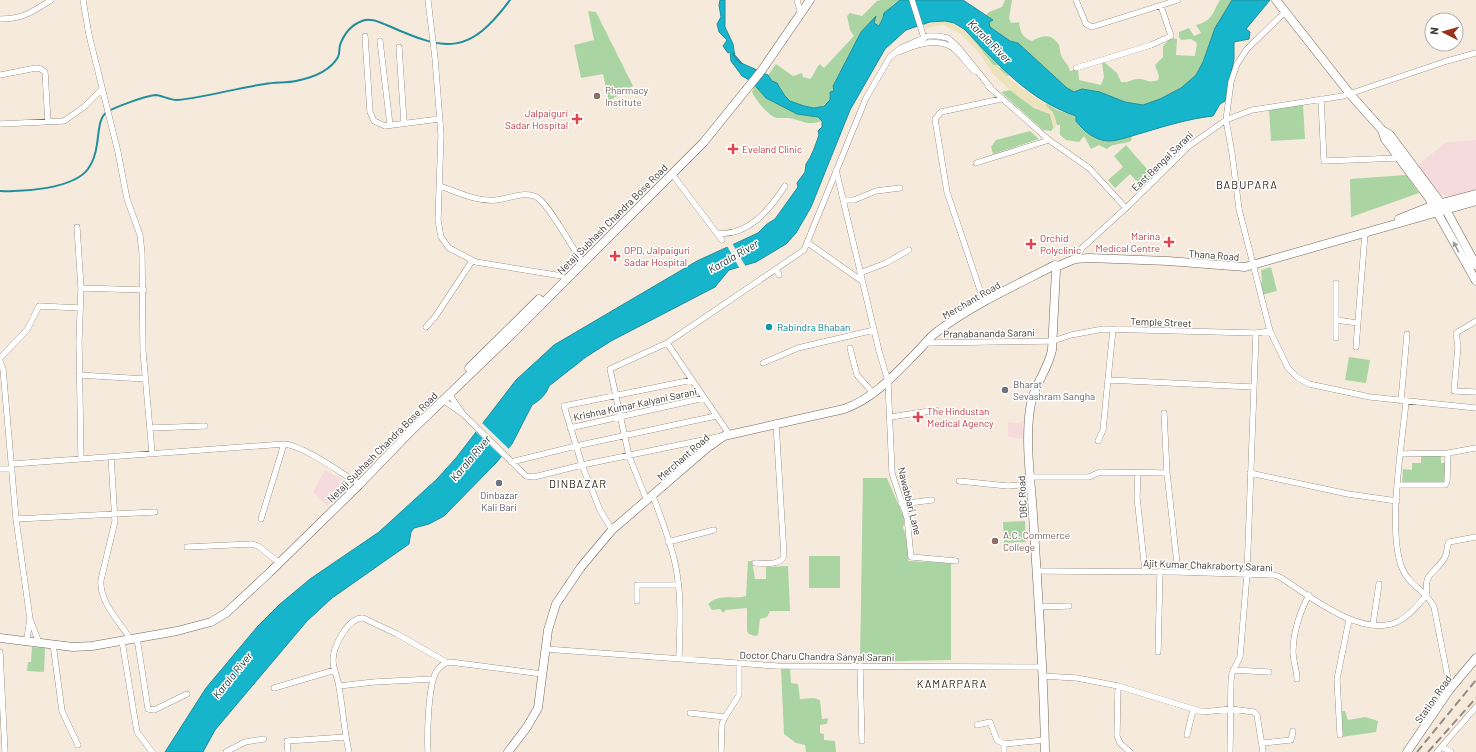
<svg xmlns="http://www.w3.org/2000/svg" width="1476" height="752" font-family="Barlow,sans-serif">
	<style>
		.commercial { fill: #f6dbdd }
		.green { fill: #aad5a3 }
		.sand { fill: #ece3bd }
		.water { fill: #16b5cb; stroke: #208e9c }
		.pier { fill: #f6eadd }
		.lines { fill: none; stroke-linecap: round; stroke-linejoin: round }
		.stream { stroke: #208e9c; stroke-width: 2 }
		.street-casing { stroke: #71665b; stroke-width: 6 }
		.secondary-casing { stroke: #71665b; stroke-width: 9 }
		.street { stroke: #fff; stroke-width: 5.5 }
		.secondary { stroke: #fff; stroke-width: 8 }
		.rail { stroke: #948c83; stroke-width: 2; stroke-dasharray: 8 4; stroke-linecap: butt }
		.oneway { fill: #9c9a97 }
		.education-dot { fill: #8d6e63; stroke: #fff; stroke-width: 1.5 }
		.health-dot { fill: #e0444e; stroke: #fff; stroke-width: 1.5 }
		.culture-dot { fill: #0f9aa8; stroke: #fff; stroke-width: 1.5 }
		.worship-dot { fill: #6b7280; stroke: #fff; stroke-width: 1.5 }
		.labels { text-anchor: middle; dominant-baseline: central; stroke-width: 3; stroke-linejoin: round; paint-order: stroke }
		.education-label { font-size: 10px; fill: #785e54; stroke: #fff; text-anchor: start }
		.health-label { font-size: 10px; fill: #be3a42; stroke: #fff; text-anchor: start }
		.street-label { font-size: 10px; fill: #38342f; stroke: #fff }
		.culture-label { font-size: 10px; fill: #0d838f; stroke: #fff; text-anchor: start }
		.worship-label { font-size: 10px; fill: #5b616d; stroke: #fff; text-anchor: start }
		.water-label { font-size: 11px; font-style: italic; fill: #22393e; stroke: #fff }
		.neighbourhood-label { font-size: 11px; letter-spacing: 1px; fill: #342b21; stroke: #fff }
	</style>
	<rect width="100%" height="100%" fill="#f6eadd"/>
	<!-- commercial -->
	<path class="commercial" d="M1476,140v50l-24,6 -11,-1 -25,-29 31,-24z
		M1022,421l3,1 -1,17 -16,-2v-15l9,1z
		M325,470l24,13 -22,23 -14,-14z"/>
	<!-- green -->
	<path class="green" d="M881,0h19l-7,4 -14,22 -5,-3 2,-6 -15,15 -28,53 1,6 -5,3 1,6c-9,12 -36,8 -45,-4 -2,-2 -3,-6 -4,-8 -3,-4 -4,-4 -8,-6 -2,-1 -3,-5 -5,-7l8,-11 17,12 9,-3 1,4 7,2c5,-4 5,-11 10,-15l4,4 30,-32 -4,-6 -3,-14 3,-3 12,3 15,-15z
		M1005,0h7l-3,18 2,5 8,-1c1,9 3,16 13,19 11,-6 19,-8 27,4 1,3 1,7 2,10 2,6 8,9 9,16l8,-2 1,11 22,5 3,-8 -2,-15h2l13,11 4,9c7,1 11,-3 17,-3 8,-1 10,5 20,1l1,-4 -4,-11 8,-8v-11l8,-8 6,1 -1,16 19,1 2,-13 -6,-4 -10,1 -2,-3v-5l10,-4 5,8 7,-3 -5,-8c17,-4 16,-12 24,-25h12l-17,28 -12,34 -7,13 -15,13 -21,11 -17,6 -18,-3 -25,-10 -18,-3 -8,3 -7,-4 -49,-45 -8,-2 -20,-14 -1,-5 3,-2 -7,-4 4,-4 13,-5z
		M588,11l8,1 37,74 -24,15 -6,-27 -22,4 -7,-33 20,-5z
		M954,23c21,13 38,34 55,53h-2l-8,-7 1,-3 -7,-1 -25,-32z
		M755,85c11,13 25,21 41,28 9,4 20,-1 26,8 -17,5 -17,0 -33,-3 -4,0 -8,0 -12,0 -8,-1 -22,-19 -25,-26z
		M1010,90l24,18 16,6 4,13 -3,4 -8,-1 -42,-38z
		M1045,103l12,7 19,6c-3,12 21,24 31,25 8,1 17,-3 25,-5l-1,5c-9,4 -16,1 -24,8l-8,-4 -8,4 -7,-13 -5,6 -13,-2 -6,-5v-10h-3l-5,-14 -5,-2z
		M1303,105l2,34 -34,2 -2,-32z
		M1030,131l9,8 -46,15 -2,-7 5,-7z
		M1126,145l27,31 -11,11 -12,-13 -15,14 -7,-8 15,-13 -9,-11z
		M1406,175l13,18 -68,24 -1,-38z
		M1271,267l6,24 -15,4 -3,-12 3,-1 -1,-12z
		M1349,357l21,3 -4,23 -21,-3z
		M1421,455h20v8h5l-1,20 -43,1 1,-15 9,1v-7h9z
		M863,478h24l18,42 -2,7 5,15v19l43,2v97l-91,2z
		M1025,521l1,21 -22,1 -1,-21z
		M809,556h31v32h-31z
		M748,561h4l3,18h11v-12l22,-1 2,45h-20l-3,6 -7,2 -2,16 -3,1 -6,-2 -2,-3v-23l-21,2 -3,3 -3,-4 -8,1 -4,-6c12,-11 25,-4 38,-8z
		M32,647l13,1 -1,24 -17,-1 1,-9h3z
		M781,668l9,1 1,14 7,1 2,15 14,-1 6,2 2,19 6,-1 -1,6 -7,1v8l4,1v6l11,1 1,11h-30l-1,-7 -9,-2 -12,-9z
		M1340,711h5l3,9 17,-3 13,4 -2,11 -34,5z"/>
	<!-- sand -->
	<path class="sand" d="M945,21c21,4 34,27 48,44l7,1 -1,3c7,7 16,14 24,20 12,9 41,22 31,42l-4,-17 -16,-6 -24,-18 -17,-16 -14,-21 -17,-18 -19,-10 -18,3 -1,-4z"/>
	<!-- water -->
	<path class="water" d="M720,0h5v27l8,17 2,13 4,5 29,13 4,6 5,2 8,13 5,5 14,5 10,2 10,-2 6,-6v-8l4,-1 -1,-5 28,-54 15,-16 -2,7 5,3 4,-8 1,-5 16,-13h63l30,20 -4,2 1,5 20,14 8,2 49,45 7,4 8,-3 18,3 25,10 18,3 17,-6 21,-11 15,-13 7,-13 12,-34 17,-28h38l-24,29 4,3 -1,7 -15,3v17l-9,42 -5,3 -7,12c-27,3 -54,12 -81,20 -8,2 -15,5 -23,5 -13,0 -26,-10 -33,-20v-5c-48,-16 -78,-52 -112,-87l-10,-6 -9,-2 -15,1 -24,8 -21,19 -35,61 -39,97 -15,26 -10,11 -30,18 -27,8 -14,17 -104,54 -25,16 -37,29c-3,9 -9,14 -17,19l-20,39 -16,19 -52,53 -15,8 -15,4 -3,4 -2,12 -77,54 -25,23 -92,109 -12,22h-38l41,-64 51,-61 23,-23 30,-25 69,-47 58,-53 19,-21 60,-78 38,-35 143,-84 61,-28 9,-9 8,-5 23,-32 -1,-4 8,-11 1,-8c6,-8 9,-18 13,-29l-1,-4 4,-4v-6l-4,-4 -21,-3 -31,-16 -15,-17 -9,-5 -11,-15 -1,-9 -2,1 -5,-7 4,-6 -8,-8 -2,-8 4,-7 -2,-12z"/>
	<!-- pier -->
	<path class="pier" d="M732,243l14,24 -6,2 -13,-23z
		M481,422l28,27 -7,8 -28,-27z"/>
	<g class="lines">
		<!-- stream -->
		<path class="stream" d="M733,54l8,9
			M0,191c23,1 73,-2 88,-22 5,-7 8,-17 9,-25 2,-10 1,-26 10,-32 8,-5 41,-17 49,-17 7,1 14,5 21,5 30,-3 59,-12 88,-16 10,-2 21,-1 31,-3 15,-3 34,-10 42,-24 2,-4 1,-8 2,-12 4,-11 11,-20 22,-24 9,-4 19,2 27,5 58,26 80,29 121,-26"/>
		<defs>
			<path id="street" d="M83,0l6,35 29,117 9,47 13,36 2,18 1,98 9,102
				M428,0l7,58 6,77 -3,85 3,17 8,11 27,14 86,14
				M797,0l4,14
				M912,0l12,38
				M1076,0l10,24 6,3 86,-27
				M1283,14l-36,35 -10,15 -6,18 -5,38 6,33 7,56 31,122 18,37 9,9 12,7 61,13 106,11
				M0,19c23,0 32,-7 51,-19
				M365,36l5,76 4,9 11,5 54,-7
				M380,41l10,84
				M399,47l5,76
				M899,52c15,-7 39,-15 54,-4 8,6 14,16 21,23
				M1076,68l75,-23 20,-9 -10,-30
				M0,75l36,-7 5,1 4,3 3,50
				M988,86l61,54 40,28 37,40
				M1321,99l3,62 75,-3
				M0,124l64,-3 20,-14 17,-17
				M976,163l73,-23
				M836,170l43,181 9,30 4,92 15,45 4,39 45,4
				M672,174l50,66
				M440,186c17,6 37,16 56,14 12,-1 31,-10 42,-2 13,10 31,45 42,60
				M843,200h11l22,-9 24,-3
				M77,227l4,61
				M717,233c31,4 53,-24 68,-47
				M808,243l54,38
				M1075,259l7,-11 44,-40 63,-62 37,-26 26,-10 91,-14 104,-35 29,-8
				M776,269l3,6
				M860,273l26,-10 23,-13
				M984,302l-37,-110 -12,-73 6,-7 60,-13
				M1336,320l22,3
				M1476,321l-20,12 2,13 -4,45 22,1
				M426,327l9,-10 37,-56
				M1336,338v-55
				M667,343l62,91
				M925,343l128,-2 18,-6 32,-6 153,4 14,-2
				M1356,347l9,-114
				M850,348l7,27 17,19
				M0,358l27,-28 12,-24 41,2
				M0,361l3,8 13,150 14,100 -3,19
				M763,363l35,-15 76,-18
				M79,375l66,4
				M692,380l-128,26 18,59 140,-29
				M1109,380l144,7
				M443,400l20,14 -14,-20
				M1401,401l6,-67
				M1406,402c-4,42 -19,128 -4,166 8,19 24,22 32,39l16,82
				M1164,413l3,60 11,99
				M463,414l63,62 8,1 48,-12 18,45 12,20
				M891,417l45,-7
				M150,428l55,-2
				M570,428l134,-30
				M1098,441l5,-11 10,-101
				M1400,454l48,-1
				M111,457l4,64 -14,59c-2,21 17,40 28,57
				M81,459l-2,-118 2,-53 63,2
				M511,462l65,-16 140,-30
				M12,464l272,-20c20,2 54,27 72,38
				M0,469h12
				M1138,473l-1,24 8,74
				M1250,473l98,21 49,7
				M1031,477h58l11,-5 67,1
				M959,481l49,5 23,-2
				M1398,485h47l2,-3 1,-29 28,-5
				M653,496c8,22 17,44 22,67 7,31 5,64 4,95
				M647,501l-18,-45 -19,-87 57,-26 137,-93 62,-152 24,-41 11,-9 27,-12h10l10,2 10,9 33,41
				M901,504l31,-4
				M16,519l139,-7
				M261,519l23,-75
				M668,542l46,-12
				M187,547l65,-3 6,2 19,15
				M755,563c10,0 24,3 29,-7l-8,-133
				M1037,571l141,1 96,3 6,2c29,19 81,61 117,45 12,-5 21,-18 30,-27
				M1427,595c-4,-24 9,-21 18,-38 3,-5 1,-11 4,-15l27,-5
				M637,601v-16h41
				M1038,607l31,-1
				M30,619l8,21
				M1373,624l6,-40
				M137,638l11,71 6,1 33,-16
				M122,641l15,91 15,20
				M53,644l9,67 16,34
				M545,649l232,17 264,1
				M0,652l5,100
				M1158,652l2,-81
				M860,666l2,75
				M1233,670l36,2
				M1042,676l35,2 41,8 85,26 28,-3 23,3 3,3 6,37
				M1297,679c0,-9 -4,-18 -4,-27 0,-19 7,-41 16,-57
				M339,686l35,-4 59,-3
				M1118,686l-1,50 3,7 10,9
				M274,688l61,-18
				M690,713l35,4
				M977,725l13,-3 7,18 7,4
				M1187,735l6,-25
				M1340,735l-3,-56 12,-59
				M1262,743l29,-3 2,-9
				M1442,747l9,5
				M226,752l19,-10 19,-3
				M288,752l-1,-11 59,-4
				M349,752c-5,-21 -6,-43 -10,-65 -1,-9 -6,-18 -6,-27 0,-13 15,-43 30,-42l34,16 49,28
				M428,752c-1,-17 0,-65 8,-80 3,-5 8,-9 14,-10l92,12
				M721,752l1,-28 3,-7 14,-22v-31
				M1004,752v-8l41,-4
				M1230,752l1,-71 1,-8 8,-16 7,-83 9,-241
				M1437,752l39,-45"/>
			<path id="secondary" d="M1276,0l74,94 32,36 8,5 56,75 30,55
				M1382,130l3,9 44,59 47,83
				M1399,219l35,-14 42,-11
				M1058,266l17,-7 14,-1 79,3 77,6 231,-66
				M469,368l70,-69
				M0,638l73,9 19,-1 85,-15 34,-9 15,-9 43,-40 90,-88 53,-55 97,-93 194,-194 59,-73 48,-70
				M508,752l19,-25 11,-19 10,-78 8,-26 25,-37 31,-37 95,-82 17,-12 120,-27c31,-11 52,-36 75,-59 6,-7 12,-14 19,-19 36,-27 78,-46 117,-66
				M1045,752c-1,-79 -7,-158 -12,-237 -2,-34 -8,-71 -3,-106 3,-24 17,-36 22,-59l4,-80
				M1407,752l43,-63 26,-31"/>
		</defs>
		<!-- street casing -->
		<use href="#street" class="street-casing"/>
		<!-- secondary casing -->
		<use href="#secondary" class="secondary-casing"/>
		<!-- street -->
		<use href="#street" class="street"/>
		<!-- secondary -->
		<use href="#secondary" class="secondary"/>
		<!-- rail -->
		<path class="rail" d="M1417,752l59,-72
			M1428,752l48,-54"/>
	</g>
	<!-- one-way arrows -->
	<defs><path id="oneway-solid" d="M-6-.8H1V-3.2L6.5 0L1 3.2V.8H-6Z"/></defs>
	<use class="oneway" href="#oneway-solid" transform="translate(1456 247) rotate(-118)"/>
	<!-- markers -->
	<g class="education-dot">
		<circle cx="597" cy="96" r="4"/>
		<circle cx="995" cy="541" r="4"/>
	</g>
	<g class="health-dot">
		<path d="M575 113h4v4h4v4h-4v4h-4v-4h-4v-4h4z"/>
		<path d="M731 143h4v4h4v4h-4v4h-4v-4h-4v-4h4z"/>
		<path d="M1167 236h4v4h4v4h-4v4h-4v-4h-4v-4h4z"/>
		<path d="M1029 238h4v4h4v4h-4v4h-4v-4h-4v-4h4z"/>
		<path d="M613 250h4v4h4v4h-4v4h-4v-4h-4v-4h4z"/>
		<path d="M916 411h4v4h4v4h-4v4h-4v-4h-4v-4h4z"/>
	</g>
	<circle class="culture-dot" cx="769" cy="327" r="4"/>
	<g class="worship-dot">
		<circle cx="1005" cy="390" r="4"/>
		<circle cx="499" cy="483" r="4"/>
	</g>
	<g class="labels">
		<!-- education labels -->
		<g class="education-label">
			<text x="605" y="90">Pharmacy<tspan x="605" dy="12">Institute</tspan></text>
			<text x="1003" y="535">A.C. Commerce<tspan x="1003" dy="12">College</tspan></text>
		</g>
		<!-- health labels -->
		<g class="health-label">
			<text x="568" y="113" text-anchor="end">Jalpaiguri<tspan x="568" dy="12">Sadar Hospital</tspan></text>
			<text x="742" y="149">Eveland Clinic</text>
			<text x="1160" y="236" text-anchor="end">Marina<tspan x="1160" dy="12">Medical Centre</tspan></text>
			<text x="1040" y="238">Orchid<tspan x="1040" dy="12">Polyclinic</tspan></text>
			<text x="624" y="250">OPD, Jalpaiguri<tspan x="624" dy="12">Sadar Hospital</tspan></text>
			<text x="927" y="411">The Hindustan<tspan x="927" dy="12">Medical Agency</tspan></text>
		</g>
		<!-- street labels -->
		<g class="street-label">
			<text transform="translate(1162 161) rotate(-44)">East Bengal Sarani</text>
			<text transform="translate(612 219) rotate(-45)">Netaji Subhash Chandra Bose Road</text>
			<text transform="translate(1214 255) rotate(4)">Thana Road</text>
			<text transform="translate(971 300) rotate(-30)">Merchant Road</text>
			<text transform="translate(1161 322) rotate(2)">Temple Street</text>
			<text transform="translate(989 333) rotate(-1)">Pranabananda Sarani</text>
			<text transform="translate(635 404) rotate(-12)">Krishna Kumar Kalyani Sarani</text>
			<text transform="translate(382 447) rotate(-45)">Netaji Subhash Chandra Bose Road</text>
			<text transform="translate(683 457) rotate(-41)">Merchant Road</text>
			<text transform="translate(1022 497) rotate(-93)">DBC Road</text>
			<text transform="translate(910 501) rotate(76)">Nawabbari Lane</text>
			<text transform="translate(1208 565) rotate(2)">Ajit Kumar Chakraborty Sarani</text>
			<text transform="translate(817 656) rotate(1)">Doctor Charu Chandra Sanyal Sarani</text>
			<text transform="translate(1433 699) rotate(-55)">Station Road</text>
		</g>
		<!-- culture labels -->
		<g class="culture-label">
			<text x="777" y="327">Rabindra Bhaban</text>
		</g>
		<!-- worship labels -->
		<g class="worship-label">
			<text x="1013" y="384">Bharat<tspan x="1013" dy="12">Sevashram Sangha</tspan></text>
			<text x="499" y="495" text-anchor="middle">Dinbazar<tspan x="499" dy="12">Kali Bari</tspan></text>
		</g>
		<!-- water labels -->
		<g class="water-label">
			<text transform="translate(990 41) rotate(45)">Karala River</text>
			<text transform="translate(733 256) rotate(-30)">Karala River</text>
			<text transform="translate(470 458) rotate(-50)">Karala River</text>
			<text transform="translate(232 675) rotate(-51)">Karala River</text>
		</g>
		<!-- neighbourhood labels -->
		<g class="neighbourhood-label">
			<text x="1247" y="184">BABUPARA</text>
			<text x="578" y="483">DINBAZAR</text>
			<text x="952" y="683">KAMARPARA</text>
		</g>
	</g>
	<!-- north arrow -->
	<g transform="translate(1444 32) rotate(276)"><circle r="19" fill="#ffffff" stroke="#afaeac"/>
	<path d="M0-3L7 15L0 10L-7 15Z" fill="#9b321e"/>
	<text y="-6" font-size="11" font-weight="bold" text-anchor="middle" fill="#38342f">N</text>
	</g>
</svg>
